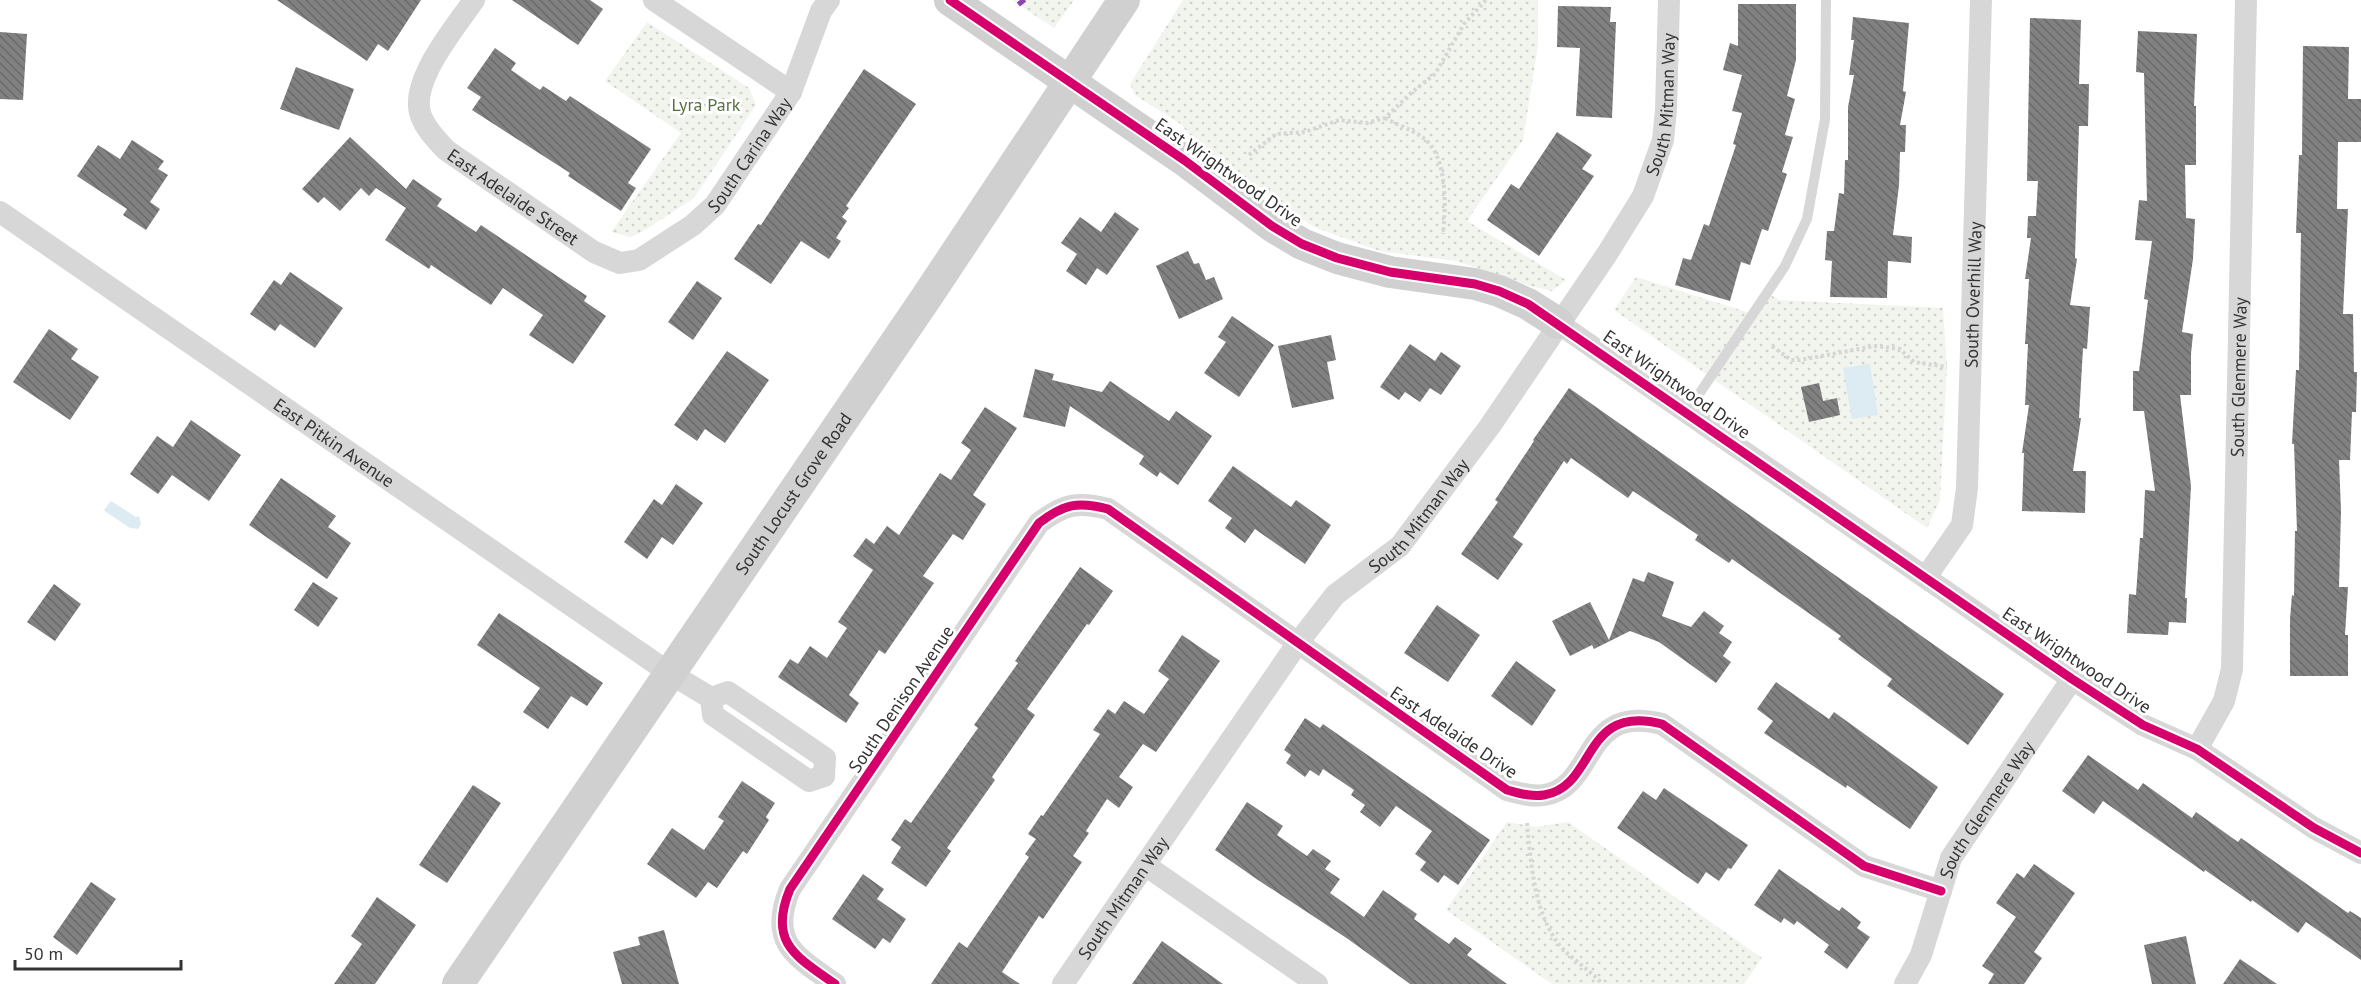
<svg xmlns="http://www.w3.org/2000/svg" width="2361" height="984" font-family="'PT Sans',sans-serif">
	<style>
		.grass { fill: url(#grass-dots) }
		.water { fill: #ddebf3 }
		.building { fill: url(#building-back-hatch) }
		.lines { fill: none; stroke-linecap: round; stroke-linejoin: round }
		.path { stroke: #d6d6d6; stroke-width: 4; stroke-dasharray: 3 3; stroke-linecap: butt }
		.lane { stroke: #d7d7d7; stroke-width: 10 }
		.street { stroke: #d7d7d7; stroke-width: 22 }
		.secondary { stroke: #d0d0d0; stroke-width: 32 }
		.quiet { stroke: #8e44ad; stroke-width: 8; stroke-dasharray: 15 8; stroke-linecap: butt }
		.cycleway-casing { stroke: #fff; stroke-width: 13 }
		.cycleway { stroke: #d6006c; stroke-width: 9 }
		.labels { text-anchor: middle; dominant-baseline: central; stroke-width: 6; stroke-linejoin: round; paint-order: stroke }
		.street-label { font-size: 18px; fill: #333; stroke: #fff }
		.park-label { font-size: 18px; fill: #56703f; stroke: #fff }
	</style>
	<defs>
		<pattern id="grass-dots" width="8" height="8" patternUnits="userSpaceOnUse" patternTransform="scale(1.5)"><rect width="8" height="8" fill="#f1f5ed"/><path d="M2 2h.1M6 6h.1" fill="none" stroke="#cfd2cc" stroke-width="1.8" stroke-linecap="round"/></pattern>
		<pattern id="building-back-hatch" width="6" height="6" patternUnits="userSpaceOnUse" patternTransform="scale(1.5)"><rect width="6" height="6" fill="#818181"/><path d="M-1 5l2 2M0 0l6 6M5-1l2 2" fill="none" stroke="#6a6a6a"/></pattern>
	</defs>
	<rect width="100%" height="100%" fill="#fff"/>
	<!-- grass -->
	<path class="grass" d="M1012,0h62l-20,28z
		M1183,0h355v45l-15,95 -56,81 99,59 -14,11 -21,-5 -75,-25 -76,-10 -66,-24 -118,-82 -14,-20 -47,-30 -5,-11z
		M647,22l102,66 7,17 -62,93 -52,34 -12,5 -19,-5 70,-99 -76,-52z
		M1636,277l117,37 14,-21 12,7 164,8 4,59 -7,133 -13,28 -313,-218z
		M1507,822l29,5 32,-5 194,136 -18,26h-192l-106,-74z"/>
	<!-- water -->
	<path class="water" d="M1870,364l8,51 -26,4 -9,-51z
		M111,501l25,16 3,-1 2,8 -3,5 -8,-1 -24,-16 -2,-2z"/>
	<!-- building -->
	<path class="building" d="M277,0h144l-33,51 -10,-7 -11,17z
		M512,0h78l13,9 -25,36z
		M1738,4h58v56l-9,36 8,3 -10,36 8,2 -11,35 5,2 -19,57 -6,-2 -12,36 -9,-3 -11,39 -55,-16 8,-27 8,2 13,-36 5,2 27,-81 -3,-1 9,-31 -10,-2 10,-36 -19,-5 7,-27 8,3z
		M1558,6l53,1 -1,15h6l-4,96 -36,-2 4,-68 -23,-1z
		M1853,17l56,6 -6,68 3,1 -6,33h6l-1,27h-5l-1,33 -6,50 19,2 -1,26 -23,-2 -1,37 -57,-1 2,-36 -7,-1 2,-29h7l5,-38 5,1 1,-34h3v-53l6,-32h-5l5,-35h-3z
		M2030,18l51,2 -2,64h10l-1,42h-9l-4,132 2,1 -7,46 20,2 -3,42 -4,-1 -4,70h2l-8,53h13l-1,42 -63,-2 2,-58h-2l7,-48h-4l3,-61h-3l4,-65h-4l6,-41h-4l1,-22h8l2,-35h-11z
		M2138,31l59,3 -3,72h2v59h-11l1,53 9,1 -2,40 -11,73 11,2 -2,20v41h-11l11,91 -6,112h2l-1,25 -17,-1 -1,13 -41,-2 2,-39 7,1 4,-57h3l2,-48 10,1 -11,-80h-11v-40h6l9,-71 -4,-1 8,-58 -17,-1 4,-40 8,1 -3,-128 -8,-1z
		M0,32l27,2 -4,66 -23,-1z
		M2303,46l46,1 -1,52h13v43h-23l-1,67h11l-5,105h10l1,58h3l-1,40h-4l-2,48h-11l2,51 -2,76h9l-3,48h3v41h-58v-57l2,-24 2,1 1,-65h2l-3,-87h-2l4,-74h3l2,-137h-5l3,-78h3z
		M495,48l21,15 -5,7 29,20 3,-4 23,15 4,-5 81,53 -23,34 8,5 -15,23 -53,-35 2,-3 -98,-63 9,-13 -14,-9z
		M296,67l58,22 -15,41 -59,-21z
		M864,69l52,35 -70,102 3,2 -7,9 5,4 -11,17 5,3 -12,18 -28,-18 -30,43 -37,-25 24,-35 3,1z
		M1557,132l35,23 -10,14 12,7 -55,80 -52,-36 24,-36 8,5z
		M350,137l56,52 7,-10 29,20 -5,7 39,26 5,-7 106,71 -3,5 22,15 -33,48 -44,-29 14,-20 -40,-27 -12,17 -60,-40 -2,4 -44,-29 21,-32 -30,-20 -7,8 -8,-8 -21,23 -16,-14 -6,6 -16,-14z
		M132,140l32,21 -6,8 10,6 -18,27 10,7 -14,21 -23,-15 4,-6 -50,-33 21,-31 22,14z
		M1115,212l24,17 -32,46 -10,-7 -11,17 -20,-14 11,-17 -16,-11 19,-26 21,15z
		M1188,251l6,13 5,-1 7,17 8,-3 9,22 -44,20 -23,-53z
		M290,272l53,36 -28,40 -35,-24 -5,7 -25,-17 24,-34 7,5z
		M697,281l25,17 -29,42 -25,-18z
		M1232,316l42,29 -35,52 -35,-24 22,-31 -8,-5z
		M49,329l29,20 -7,10 28,18 -29,43 -57,-38z
		M1331,335l5,25 -9,2 7,37 -42,9 -14,-62z
		M1410,344l25,17 6,-9 20,14 -20,29 -11,-7 -10,14 -15,-10 -6,8 -19,-13z
		M727,351l42,29 -44,63 -20,-14 -8,12 -23,-16z
		M1035,369l19,5 -2,6 50,12 8,-11 59,40 7,-10 36,25 -34,49 -18,-13 -3,5 -18,-13 5,-8 -74,-50 -5,21 -42,-10z
		M1819,383l4,18 14,-3 3,17 -31,7 -8,-35z
		M1569,388l435,306 -36,51 -81,-59 5,-7 -54,-40 3,-3 -109,-77 -3,4 -34,-23 3,-5 -65,-44 -5,7 -57,-40 -4,6 -3,-3 -51,76 10,7 -25,36 -37,-26 37,-52 -3,-2 39,-59 -1,-1z
		M985,407l32,21 -44,67 13,9 -23,36 -10,-6 -30,42 11,7 -49,71 -6,-4 -30,45 10,8 -13,20 -68,-46 12,-18 8,5 12,-18 17,12 20,-30 -9,-6 35,-52 -20,-14 13,-18 8,6 13,-18 12,9 41,-62 11,7 20,-30 -10,-7z
		M191,420l50,35 -32,46 -37,-26 -14,19 -28,-20 27,-38 16,11z
		M1233,466l58,41 5,-7 35,25 -26,39 -50,-35 -10,14 -20,-15 7,-10 -24,-17z
		M281,478l55,38 -8,11 23,16 -24,36 -78,-54z
		M676,484l27,19 -30,42 -11,-8 -15,22 -23,-17 30,-43 8,6z
		M1080,567l33,24 -24,34 -2,-1 -60,85 8,6 -43,62 3,3 -48,68 4,3 -25,36 -35,-24 10,-16 -10,-7 14,-21 6,4 67,-95 -4,-3 44,-62 -3,-2z
		M1648,572l26,10 -12,34 29,11 13,-16 20,15 -5,7 13,9 -9,14 8,6 -15,21 -57,-41 -29,-11 -36,18 -2,-4 -22,11 -18,-35 38,-19 19,38 24,-62 11,4z
		M313,582l25,16 -20,29 -24,-17z
		M54,584l27,20 -26,37 -28,-19z
		M1437,605l43,30 -32,47 -44,-29z
		M499,613l104,70 -16,23 -16,-10 -23,33 -25,-17 17,-24 -63,-43z
		M1182,635l38,26 -64,91 -13,-8 -24,33 14,10 -14,21 -12,-9 -21,32 3,2 -16,23 9,6 -39,57 -4,-3 -37,56 18,12h-89l28,-42 8,6 62,-91 -4,-3 11,-15 -8,-5 13,-19 2,1 57,-82 -7,-4 15,-21 7,5 9,-13 20,13 25,-35 -11,-8z
		M1516,661l40,29 -24,36 -41,-30z
		M1776,682l53,37 5,-7 104,75 -28,42 -63,-44 -1,3 -82,-55 9,-12 -16,-12z
		M1305,718l15,10 3,-4 167,116 -32,45 -14,-10 -6,8 -18,-13 6,-8 -11,-8 17,-23 -36,-25 -16,21 -20,-15 5,-7 -14,-10 3,-5 -31,-21 -4,7 -9,-6 -5,7 -19,-14 5,-8 -7,-5z
		M2088,755l50,35 5,-7 49,35 4,-6 42,30 3,-4 107,75 2,-2 11,7v42l-55,-38 -8,11 -46,-33 -1,2 -46,-32 -1,2 -101,-71 -9,13 -32,-23z
		M742,781l33,22 -9,14 3,3 -22,34 -4,-3 -26,37 -9,-6 -12,16 -49,-34 25,-36 32,22 20,-29 -6,-4z
		M473,785l28,18 -54,80 -28,-18z
		M1664,788l84,57 -17,24 -3,-1 -9,13 -13,-9 -8,12 -81,-56 26,-37 13,9z
		M1247,802l36,24 -6,9 30,21 6,-7 18,12 -6,8 15,10 -10,14 34,24 19,-27 34,24 -3,5 35,25 6,-7 17,12 -5,6 40,29h-97l-62,-45 -90,-59 -43,-30z
		M2034,864l41,29 -41,59 8,6 -18,26h-36l6,-10 -12,-8 34,-49 -20,-14 21,-30 7,5z
		M1779,869l60,42 3,-4 19,15 -4,6 13,9 -23,32 -23,-17 5,-7 -32,-24 -3,4 -10,-7 -3,5 -27,-18z
		M863,874l21,15 -7,10 29,20 -16,24 -7,-5 -8,11 -43,-30z
		M91,882l25,17 -39,56 -24,-18z
		M377,897l39,28 -41,59h-41l28,-40 -11,-8z
		M664,930l15,54h-57l-9,-32 27,-7 -2,-8z
		M2186,936l10,48h-44l-8,-39z
		M1162,941l61,43h-91z
		M2240,959l37,25h-54z"/>
	<g class="lines">
		<!-- path -->
		<path class="path" d="M1385,118c12,7 26,11 37,19 26,17 24,70 21,97
			M1249,155l27,-21 29,-2 34,-12 28,3 18,-5 26,-25 24,-19 29,-50 22,-24
			M1772,346l19,14h9l75,-14 25,3 14,13 33,5
			M1527,823c4,40 7,96 37,127 12,12 27,21 38,34"/>
		<!-- lane -->
		<path class="lane" d="M1687,412l98,-146 22,-47 18,-100 1,-119"/>
		<!-- street -->
		<g class="street">
			<path id="s1" d="M474,0c-18,27 -66,82 -53,116 5,14 16,24 25,34l148,102 26,11 19,-3 54,-35 22,-20 76,-113 30,-81 8,-11"/>
			<path d="M654,0l137,92"/>
			<path id="s2" d="M0,212l671,462 40,24"/>
			<path d="M1558,323l514,356 71,46 54,24 117,79 47,25"/>
			<path id="s3" d="M1926,577l36,-52 5,-37 14,-488"/>
			<path d="M711,698l17,-6 97,66 -1,18"/>
			<path d="M711,698l2,17 96,66 15,-5"/>
			<path id="s4" d="M2197,749l27,-48 8,-32 14,-669"/>
			<path d="M1145,865l172,119"/>
			<path d="M835,984c-40,-28 -67,-42 -45,-95l249,-366c25,-19 39,-22 69,-14l399,281c12,3 24,7 37,5 53,-8 37,-92 118,-71l202,142 77,25"/>
			<path id="s5" d="M1063,984l234,-340 38,-49 65,-49 90,-120 117,-172 36,-58 20,-56 3,-30 3,-110"/>
			<path id="s6" d="M1905,984l16,-29 30,-97 121,-179"/>
		</g>
		<!-- secondary -->
		<g class="secondary">
			<path d="M950,0l234,160 88,66 30,18 35,14 53,14 85,12 24,7 29,13 30,19"/>
			<path id="s7" d="M458,984l468,-686 198,-298"/>
		</g>
		<!-- quiet -->
		<path class="quiet" d="M1020,0l3,4"/>
		<defs>
			<path id="cycleway" d="M950,0l234,160 88,66 30,18 35,14 53,14 85,12 24,7 29,13 544,375 71,46 54,24 117,79 47,25
				M835,984c-40,-28 -67,-42 -45,-95l249,-366c25,-19 39,-22 69,-14l399,281c12,3 24,7 37,5 53,-8 37,-92 118,-71l202,142 77,25"/>
		</defs>
		<!-- cycleway casing -->
		<use href="#cycleway" class="cycleway-casing"/>
		<!-- cycleway -->
		<use href="#cycleway" class="cycleway"/>
	</g>
	<g class="labels">
		<!-- street labels -->
		<g class="street-label">
			<text stroke="none"><textPath href="#s5" startOffset="1077">South Mitman Way</textPath></text>
			<text stroke="none"><textPath href="#s1" startOffset="556">South Carina Way</textPath></text>
			<text transform="translate(1229 172) rotate(35)">East Wrightwood Drive</text>
			<text stroke="none"><textPath href="#s1" startOffset="256">East Adelaide Street</textPath></text>
			<text stroke="none"><textPath href="#s3" startOffset="294">South Overhill Way</textPath></text>
			<text stroke="none"><textPath href="#s4" startOffset="380">South Glenmere Way</textPath></text>
			<text transform="translate(1677 384) rotate(35)">East Wrightwood Drive</text>
			<text stroke="none"><textPath href="#s2" startOffset="406">East Pitkin Avenue</textPath></text>
			<text stroke="none"><textPath href="#s7" startOffset="594">South Locust Grove Road</textPath></text>
			<text stroke="none"><textPath href="#s5" startOffset="591">South Mitman Way</textPath></text>
			<text transform="translate(2077 660) rotate(34)">East Wrightwood Drive</text>
			<text transform="translate(901 699) rotate(-56)">South Denison Avenue</text>
			<text transform="translate(1454 732) rotate(34)">East Adelaide Drive</text>
			<text stroke="none"><textPath href="#s6" startOffset="194">South Glenmere Way</textPath></text>
			<text stroke="none"><textPath href="#s5" startOffset="105">South Mitman Way</textPath></text>
		</g>
		<!-- park labels -->
		<g class="park-label">
			<text x="706" y="104">Lyra Park</text>
		</g>
	</g>
	<!-- scale -->
	<path d="M15 960v9h166v-9" fill="none" stroke="#333333" stroke-width="3"/>
	<text x="24" y="960" font-size="18" fill="#333333" stroke="#ffffff" stroke-width="4.5" paint-order="stroke">50 m</text>
</svg>
